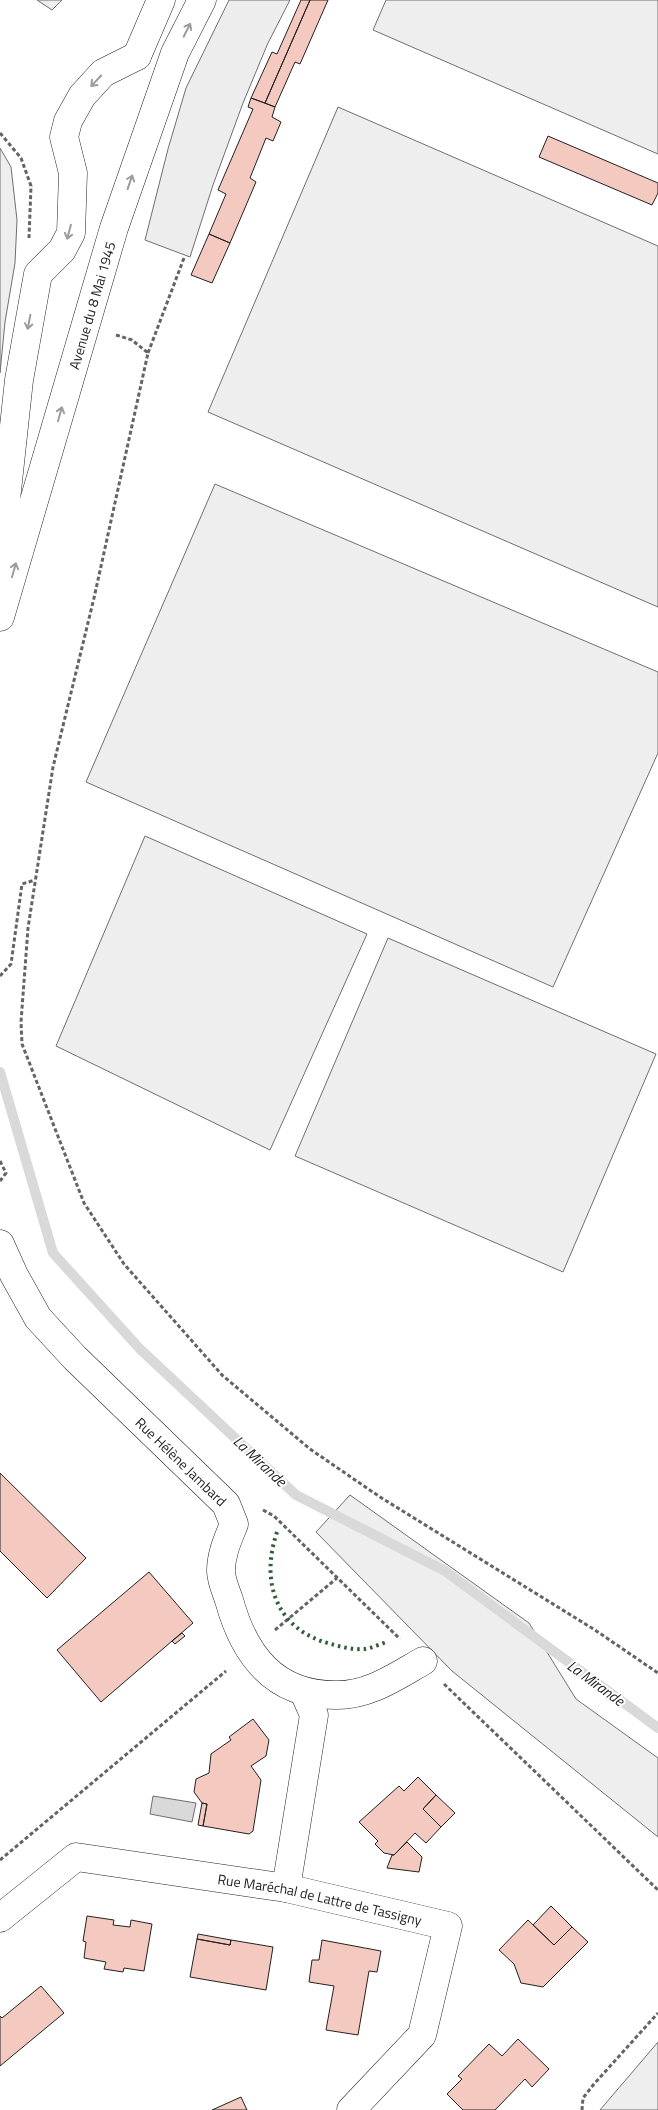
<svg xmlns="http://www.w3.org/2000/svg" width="658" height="2110" font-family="'Titillium Web',sans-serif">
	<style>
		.green { fill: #eee; stroke: #6f6f6f }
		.parking { fill: #ededed; stroke: #6f6f6f }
		.water { fill: #d9d9d9; stroke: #6f6f6f }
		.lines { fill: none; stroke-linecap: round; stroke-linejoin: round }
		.stream { stroke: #d9d9d9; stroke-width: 10 }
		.building { fill: #f3c9c0; stroke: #222 }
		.street-casing { stroke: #222; stroke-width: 29 }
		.secondary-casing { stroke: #222; stroke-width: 29 }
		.path { stroke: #646464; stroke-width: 3; stroke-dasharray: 4 2.5; stroke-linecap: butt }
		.street { stroke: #fff; stroke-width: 28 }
		.secondary { stroke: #fff; stroke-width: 28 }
		.hedge { stroke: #2f5e38; stroke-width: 4; stroke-dasharray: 2.5 4; stroke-linecap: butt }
		.oneway { stroke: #9c9c9c }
		.labels { text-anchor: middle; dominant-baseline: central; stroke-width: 4; stroke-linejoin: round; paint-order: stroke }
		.street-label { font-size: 14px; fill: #222; stroke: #fff }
		.water-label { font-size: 15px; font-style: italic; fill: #222; stroke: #fff }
	</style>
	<rect width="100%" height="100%" fill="#fff"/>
	<!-- green -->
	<path class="green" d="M386,0h272v154l-285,-124z
		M338,107l320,139v361l-450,-195z
		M0,148l11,19 6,53 -2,43 -10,59 -5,51z
		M215,484l443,188v81l-105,234 -467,-205z
		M145,836l222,98 -97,216 -214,-104z
		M388,938l268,116 -93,218 -268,-116z
		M350,1495l179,128 47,76 82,59v79l-206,-166 -136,-139z
		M658,2042v68h-58z"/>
	<!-- parking -->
	<path class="parking" d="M37,0h25l-10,10z
		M229,0h61l-22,43 -25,60 -30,82 -23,72 -45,-17 23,-91 18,-61z"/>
	<!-- water -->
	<path class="water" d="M153,1796l43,7 -4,19 -42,-8z"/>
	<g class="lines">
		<!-- stream -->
		<path class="stream" d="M0,1072l53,181 87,96 156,146 149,76 213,157"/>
	</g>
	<!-- building -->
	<path class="building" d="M301,0h9l-45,103 -14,-5 21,-46 5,2z
		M310,0h18l-28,64 -5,-2 -20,45 -10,-4z
		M251,98l24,9 -3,10 9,5 -8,19 -7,-3 -16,40 6,4 -26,61 -21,-9 17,-40 -8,-4 35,-81 -5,-2z
		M548,136l110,47v10l-6,12 -113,-48z
		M209,234l21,9 -18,40 -21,-8z
		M0,1473l86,85 -39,40 -47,-47z
		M149,1572l44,51 -92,79 -44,-52z
		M182,1633l3,3 -10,8 -3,-3z
		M253,1719l16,21 -3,16 -15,10 10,14 -8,51 -4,3 -46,-8 4,-22 -5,-1 -8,-11 2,-13 13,-6 2,-19 20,-14 -2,-3z
		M418,1777l18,18 -13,14 18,18 -15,16 -11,-10 -21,22 -10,-2 -9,-9 3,-3 -19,-19 40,-36 5,5z
		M436,1795l19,18 -14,14 -18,-18z
		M202,1803l5,1 -4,22 -5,-1z
		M407,1842l15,15 -3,15 -32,-4 5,-13h2z
		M551,1906l21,21 -18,18 -21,-20z
		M87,1916l27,4 -1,5 17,2 1,-7 21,4 -8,47 -20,-3 -1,4 -19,-3 2,-7 -22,-4 2,-16 -3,-1z
		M528,1920l26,25 18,-18 16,15 -45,45 -22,-4 -7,-19 -15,-14z
		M198,1934l33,6 -1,5 -33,-6z
		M197,1939l33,6 1,-5 42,7 -7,43 -76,-13z
		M322,1940l59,11 -4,21 -8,-1 -11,64 -32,-5 8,-44 -25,-4 3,-22h7z
		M41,1986l23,27 -64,53v-50l2,2z
		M518,2039l31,30 -17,18 -7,-8 -30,31h-32l-16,-16 15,-15 -4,-3 31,-32 13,12z
		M241,2097l6,13h-35z"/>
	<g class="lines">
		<defs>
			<g id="street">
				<path id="s1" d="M0,1244l14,31 24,43 37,40 151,146 8,20c-6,15 -13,30 -13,47 0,9 5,20 8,29 15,55 45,95 106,95 33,1 60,-18 88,-34"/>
				<path d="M286,1888l28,-173 -10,-23"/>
				<path id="s2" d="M0,1918l76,-61 210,31 162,38 -26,109 -71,75"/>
			</g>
			<g id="secondary">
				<path d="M137,56l24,-56"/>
				<path d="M0,555l19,-175 19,-106 24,-24 9,-17 2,-60 -9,-36 4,-16 14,-25 21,-23 34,-17"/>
				<path id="s3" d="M0,617l114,-389 61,-175 27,-53"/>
			</g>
		</defs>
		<!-- street casing -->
		<use href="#street" class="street-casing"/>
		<!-- secondary casing -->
		<use href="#secondary" class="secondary-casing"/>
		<!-- path -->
		<path class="path" d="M0,133l21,25 10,28 -2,52
			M116,335l16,5 16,13 -54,245 -41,169 -25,161 -7,94 1,22 62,159 40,61 98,111 88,74 70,48 215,133 63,43
			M148,353l36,-95
			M0,976l11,-12 11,-80 13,-4
			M0,1161l6,12 -6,8
			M263,1510l11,6 126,123
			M275,1630l62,-52
			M444,1684l214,206
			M0,1860l226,-189
			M582,2110l1,-12 11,-14 64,-71"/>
		<!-- street -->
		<use href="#street" class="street"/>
		<!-- secondary -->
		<use href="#secondary" class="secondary"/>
		<!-- hedge -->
		<path class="hedge" d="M277,1532c-17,50 -1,98 54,112 10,3 23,6 34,5 7,-1 15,-5 22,-7"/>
	</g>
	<!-- one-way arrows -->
	<defs><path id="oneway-shaft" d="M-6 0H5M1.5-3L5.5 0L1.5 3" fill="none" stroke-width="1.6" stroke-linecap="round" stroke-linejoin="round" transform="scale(1.25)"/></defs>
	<g class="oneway">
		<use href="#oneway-shaft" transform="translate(187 30) rotate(-63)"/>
		<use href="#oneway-shaft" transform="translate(96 81) rotate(133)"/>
		<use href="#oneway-shaft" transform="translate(130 182) rotate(-71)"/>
		<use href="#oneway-shaft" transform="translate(69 232) rotate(105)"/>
		<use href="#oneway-shaft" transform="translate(29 322) rotate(101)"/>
		<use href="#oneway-shaft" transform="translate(60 414) rotate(-74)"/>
		<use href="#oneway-shaft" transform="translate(14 570) rotate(-74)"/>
	</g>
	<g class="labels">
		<!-- street labels -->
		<g class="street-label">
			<text stroke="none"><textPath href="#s3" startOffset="325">Avenue du 8 Mai 1945</textPath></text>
			<text stroke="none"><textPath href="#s1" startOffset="286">Rue Hélène Jambard</textPath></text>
			<text stroke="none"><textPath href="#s2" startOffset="345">Rue Maréchal de Lattre de Tassigny</textPath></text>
		</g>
		<!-- water labels -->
		<g class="water-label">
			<text transform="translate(260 1461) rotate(43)">La Mirande</text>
			<text transform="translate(596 1683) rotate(36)">La Mirande</text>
		</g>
	</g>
</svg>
